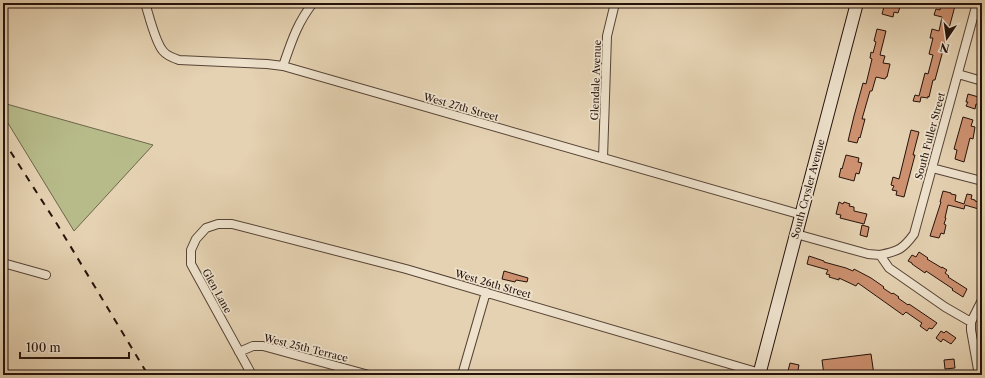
<svg xmlns="http://www.w3.org/2000/svg" width="985" height="378" font-family="'Libre Caslon Text',serif">
	<style>
		.green { fill: #b7bb8a; stroke: #6e674a }
		.building { fill: #cd9170; stroke: #26130b }
		.lines { fill: none; stroke-linecap: round; stroke-linejoin: round }
		.street-casing { stroke: #564335; stroke-width: 10 }
		.secondary-casing { stroke: #26130b; stroke-width: 14 }
		.street { stroke: #eee2cd; stroke-width: 8 }
		.secondary { stroke: #eee2cd; stroke-width: 12 }
		.rail { stroke: #26130b; stroke-width: 2; stroke-dasharray: 7 7; stroke-linecap: butt }
		.labels { text-anchor: middle; dominant-baseline: central; stroke-width: 3.5; stroke-linejoin: round; paint-order: stroke }
		.street-label { font-size: 10px; fill: #26130b; stroke: #eee2cd }
	</style>
	<rect width="100%" height="100%" fill="#e5d2b2"/>
	<filter id="stains"><feTurbulence type="fractalNoise" baseFrequency=".005" numOctaves="4"/><feColorMatrix values="0 0 0 0 .2 0 0 0 0 .09 0 0 0 0 .02 0 0 0 .5 -.17"/></filter>
	<radialGradient id="worn" r=".72"><stop offset=".6" stop-color="#630" stop-opacity="0"/><stop offset="1" stop-color="#630" stop-opacity=".3"/></radialGradient>
	<!-- green -->
	<path class="green" d="M3,103l150,42 -79,86 -71,-116z"/>
	<!-- building -->
	<path class="building" d="M885,3h11v3l4,1 -2,6 -4,-1 -1,5 -11,-3z
		M941,3l14,3 -20,74h-2l-4,17 -1,-1v2l-7,-1 -1,5 -7,-1 2,-6 4,1 6,-23 3,1 5,-19 -4,-1 4,-16h-3l2,-9 7,2 3,-14 -8,-2 2,-6 4,1z
		M877,29l9,2 -6,24 5,1 -2,7 7,1 -3,13h-1l-1,2 -9,-2 -4,14h-2l-8,28h3l-5,19 -1,-1 -2,6 -9,-2 6,-25 9,-33 3,1 6,-25 -2,-1 1,-6 2,1 3,-11 -2,-1z
		M968,94l14,4v7l-2,-1v1l-4,-1 -1,5 -9,-3 2,-4h-2z
		M963,117l10,3 -2,6 4,1 -2,12 -3,-1 -6,24 -9,-3 2,-9 -3,-1z
		M911,130l8,2 -6,23h2l-11,42 -8,-2 1,-4 -5,-1 2,-4 -3,-1 2,-8 6,2z
		M846,155l13,3 -1,4 4,1 -3,11 -3,-1 -2,8 -15,-4 2,-9 1,1z
		M943,191l8,2v1l5,1 -1,6 9,3 3,-10 5,1 -1,4 4,1v1l7,2v7l-17,-5 -1,4 -16,-4 -3,13h1l-2,6 2,1 -2,9 -3,-1 -2,5 -9,-2 11,-34h-1z
		M839,202l4,2 1,-2 6,2 -1,2 5,1v4l13,3 -3,10 -24,-6 1,-3 -5,-1z
		M862,225l7,2 -2,10 -7,-2z
		M919,252l9,6 -1,1 15,9v-1l5,3 -2,3 4,3 -1,1 19,12 -4,8 -11,-7 1,-1 -27,-18 -1,2 -13,-9v-1l-4,-2 4,-6 4,2z
		M809,256l15,5v1l22,6 7,3 1,-2 17,9 13,9 -1,1 9,6 1,-1 6,4 -1,1 10,7 1,-1 28,19 -5,6 -3,-1 -2,3 -7,-5 2,-3 -3,-2 -13,-9 -3,3 -45,-32 -2,3 -17,-8v2l-10,-3 1,-2 -4,-1 2,-4 -21,-6z
		M504,271l24,7 -1,4 -11,-2 -1,2 -13,-3z
		M941,331l3,2 2,-2 10,7 -5,6 -8,-5 -2,3 -5,-4z
		M871,354l3,21h-50l-2,-15z
		M954,359l1,9 -10,1 -1,-9z
		M790,363l9,2 -2,10h-10z"/>
	<g class="lines">
		<defs>
			<path id="street" d="M145,3c4,12 10,39 18,48 4,5 10,7 16,9l88,4 16,2 519,149
				M283,66c8,-23 14,-43 30,-63
				M958,74l24,7
				M603,158l4,-122 8,-33
				M932,168l50,13
				M796,234l72,20 12,1 9,13 56,39 26,15
				M880,255c19,-4 23,-6 34,-21l63,-231
				M3,263l43,12
				M239,352l14,-6h10l106,29
				M252,375l-61,-111v-14l5,-11 10,-11 12,-4h14l174,45 354,104
				M462,375l24,-83
				M979,375l-8,-45v-8l11,-22"/>
			<path id="secondary" d="M759,375l98,-372"/>
		</defs>
		<!-- street casing -->
		<use href="#street" class="street-casing"/>
		<!-- secondary casing -->
		<use href="#secondary" class="secondary-casing"/>
		<!-- street -->
		<use href="#street" class="street"/>
		<!-- secondary -->
		<use href="#secondary" class="secondary"/>
		<!-- rail -->
		<path class="rail" d="M3,140l54,84 91,151"/>
	</g>
	<g class="labels">
		<!-- street labels -->
		<g class="street-label">
			<text transform="translate(596 80) rotate(-88)">Glendale Avenue</text>
			<text transform="translate(461 107) rotate(16)">West 27th Street</text>
			<text transform="translate(930 136) rotate(-75)">South Fuller Street</text>
			<text transform="translate(808 189) rotate(-75)">South Crysler Avenue</text>
			<text transform="translate(493 284) rotate(16)">West 26th Street</text>
			<text transform="translate(217 291) rotate(61)">Glen Lane</text>
			<text transform="translate(306 348) rotate(14)">West 25th Terrace</text>
		</g>
	</g>
	<!-- margin -->
	<rect width="985" height="378" fill="none" stroke="#e5d2b2" stroke-width="16"/>
	<rect x="4" y="4" width="977" height="370" fill="none" stroke="#26130b" stroke-width="2"/>
	<rect x="8" y="8" width="969" height="362" fill="none" stroke="#26130b"/>
	<!-- north arrow -->
	<g transform="translate(947 38) rotate(193)" stroke="#eee2cd" stroke-width="3" paint-order="stroke">
	<path d="M0-3L7 15L0 10L-7 15Z" fill="#26130b"/>
	<text y="-6" font-size="11" font-weight="bold" text-anchor="middle" fill="#26130b">N</text>
	</g>
	<!-- scale -->
	<path d="M20 352v6h109v-6" fill="none" stroke="#26130b" stroke-width="2"/>
	<text x="26" y="352" font-size="12" fill="#26130b" stroke="#eee2cd" stroke-width="3" paint-order="stroke">100 m</text>
	<rect width="100%" height="100%" filter="url(#stains)"/>
	<rect width="100%" height="100%" fill="url(#worn)"/>
</svg>
